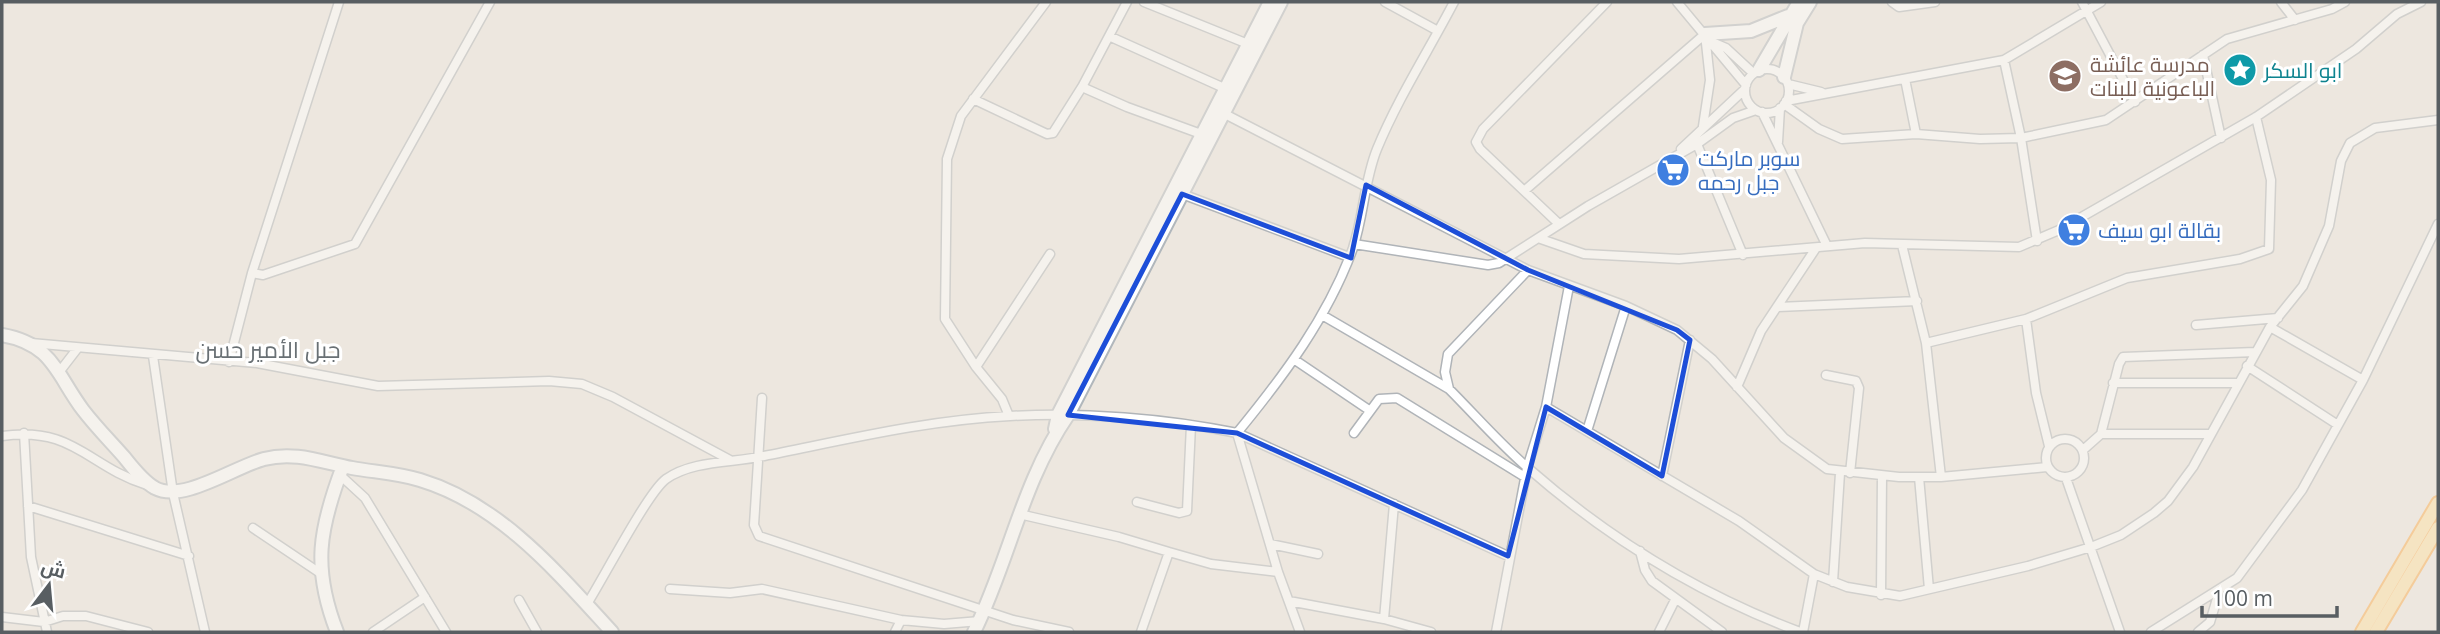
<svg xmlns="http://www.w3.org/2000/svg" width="2440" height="634" font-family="'Open Sans',Cairo,sans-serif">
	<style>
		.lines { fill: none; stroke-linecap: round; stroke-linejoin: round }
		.street-casing { stroke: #b0b4b8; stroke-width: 11 }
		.secondary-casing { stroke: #b1b7bc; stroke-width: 16 }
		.primary-casing { stroke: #fdaa48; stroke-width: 16 }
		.street { stroke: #fff; stroke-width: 8 }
		.secondary { stroke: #fff; stroke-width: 12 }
		.primary { stroke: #ffdfa1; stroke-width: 12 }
		.marked { fill: none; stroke: #1d4ed8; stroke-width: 5; stroke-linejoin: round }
		.labels { text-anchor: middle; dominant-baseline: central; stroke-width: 6; stroke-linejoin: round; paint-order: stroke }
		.education-label { font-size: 21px; fill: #785e54; stroke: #fff; text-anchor: start }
		.culture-label { font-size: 21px; fill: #0d838f; stroke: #fff; text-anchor: start }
		.shop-label { font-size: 21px; fill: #366cbe; stroke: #fff; text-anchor: start }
		.neighbourhood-label { font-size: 23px; fill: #697074; stroke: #fff }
	</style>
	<rect width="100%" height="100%" fill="#ede7df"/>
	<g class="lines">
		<defs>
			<path id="street" d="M339,2l-87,271 11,2 92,-31 135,-242
				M1144,2l104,42
				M1385,2l53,29
				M1677,2l69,83
				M1892,2l7,5 36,-5
				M2082,2l53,100
				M2281,2l14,18
				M1111,37l113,51
				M1712,42l14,6 27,25
				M2203,55l18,83
				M2004,60l17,78 16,103
				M1745 91a22 22 0 1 1 44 0a22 22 0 1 1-44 0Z
				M1905,79l11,55
				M1788,84l33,8
				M1082,87l45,20 74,27
				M973,99l74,35 6,-1 29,-46 45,-85
				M1786,101l218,-41 97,-58
				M1784,104l35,25 23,10 74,-5 64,5 41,-1 85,-18 121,-81 105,-30 13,-7
				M1219,111l309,159 98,36 51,24 35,29 72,79 43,31 72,8h42l106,-10
				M1762,112l65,134
				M1778,142l2,-34
				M1697,144l46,111
				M1681,149l64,-60
				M1524,191l181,-157 5,46 -7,46
				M1182,194l167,63
				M1559,224l-79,-75 -4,-7 7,-13 124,-127
				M1538,238l46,16 95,5 186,-16 154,4 40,-17 197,-113 100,-68 41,-35 24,-12
				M1354,244l134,21 11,-2 89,-57 109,-62 36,-26 23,-8
				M1902,245l24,98 15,134
				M1528,270l-80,84 -3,18 4,17c26,26 51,55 79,79 80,70 173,127 272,164
				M1777,307l140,-6
				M1322,315l127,74
				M2026,319l10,74 13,53
				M2196,325l82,-7
				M2270,327l93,53
				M31,343l226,20 121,23 171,-5 33,3 31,13 117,63
				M1926,343l100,-24 101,-41 113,-19 29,-10 2,-69 -15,-63
				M153,356l20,137 32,139
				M1295,360l74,50
				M229,362l23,-89
				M2247,366l91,59
				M976,367l74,-113
				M60,371l17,-22
				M1826,375l30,6 3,7 -9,85
				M2113,383h125
				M1737,387l24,-56 55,-83
				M762,398l-8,127 5,11 254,84 56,12
				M1546,407l193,114 75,53 33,13 53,9 128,-30 63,-19 30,-12 33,-22 14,-12 25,-34 77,-140 33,-41 26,-60 12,-65 9,-18 25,-15 63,-8
				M1009,416l-7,-17 -26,-32 -31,-48 2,-160 14,-43 85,-114
				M1587,431l39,-125
				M24,433l7,124 16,75
				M1237,433c46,-56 91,-116 116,-185 11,-33 11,-67 24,-99 21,-51 52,-99 77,-147
				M1237,433l41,139 22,60
				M1354,433l25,-34 18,-1 128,79
				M2101,434h108
				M2,436c72,-10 85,30 145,49
				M2046 458a19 19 0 1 1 38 0a19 19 0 1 1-38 0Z
				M2083,450l18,-16 18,-70 4,-7 132,-5
				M340,475l25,23 81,134
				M1662,476l28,-136
				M1919,477l10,112
				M2066,478l54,154
				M1137,502l42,11 8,-2 4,-86
				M28,506l161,50
				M1019,514l100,23 50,15
				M253,528l67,45
				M1270,544l48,10
				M1640,551l5,19 7,11 70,51
				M1833,582l7,-109
				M670,589l60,4 32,-4 139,31 43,4 36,-3
				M1881,595l1,-119
				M519,600l18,32
				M1289,601l95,18 47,13
				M587,604c16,-25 61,-112 79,-125 27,-19 67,-16 98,-23 81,-16 163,-36 246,-40 74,-4 155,2 227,17l271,123
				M2,617l42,5 19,-6h23l62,16
				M1384,619l10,-115
				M373,632l52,-35
				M895,632l6,-12
				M1141,632l28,-80 42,12 67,8
				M1496,632l31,-164 19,-61 23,-121
				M1659,632l16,-32
				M1803,632l11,-58
				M2151,632l86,-54 65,-88 61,-110 75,-156
				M2198,632l12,-10 9,-30"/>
			<path id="secondary" d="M1705,34l46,-3 37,-15
				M1759,70l40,-68
				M1784,77l13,-54 13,-21
				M2,335c51,9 54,39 81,75 13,17 28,32 42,48 8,10 18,23 30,30 28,15 79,-21 109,-29 31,-8 57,3 88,9 22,4 45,5 68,12 80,24 137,92 192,152
				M1055,429l3,-14 212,-413
				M337,632c-25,-64 -18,-103 6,-166
				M974,632c35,-71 48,-150 94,-217l213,-413"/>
			<path id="primary" d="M2362,632l76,-129
				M2376,632l62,-104"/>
		</defs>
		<!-- street casing -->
		<use href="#street" class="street-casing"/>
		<!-- secondary casing -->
		<use href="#secondary" class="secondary-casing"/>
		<!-- primary casing -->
		<use href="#primary" class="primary-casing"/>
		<!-- street -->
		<use href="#street" class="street"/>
		<!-- secondary -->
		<use href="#secondary" class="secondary"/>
		<!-- primary -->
		<use href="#primary" class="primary"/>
	</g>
	<!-- marked area -->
	<path d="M0 0H2440V634H0ZM1366,185l162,85 149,60 13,10 -28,136 -116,-69 -38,149 -271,-123 -169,-18 114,-221 169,64z" fill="#ede7df" fill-opacity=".55" fill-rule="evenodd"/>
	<path class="marked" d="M1366,185l162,85 149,60 13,10 -28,136 -116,-69 -38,149 -271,-123 -169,-18 114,-221 169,64z"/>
	<!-- icons -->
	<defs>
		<symbol id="sight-disc" viewBox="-11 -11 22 22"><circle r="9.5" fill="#0f9aa8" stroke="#fff"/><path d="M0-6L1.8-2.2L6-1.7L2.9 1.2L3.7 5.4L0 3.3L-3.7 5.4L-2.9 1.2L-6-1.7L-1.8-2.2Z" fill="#fff"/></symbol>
		<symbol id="school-disc" viewBox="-11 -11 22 22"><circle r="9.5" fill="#8d6e63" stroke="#fff"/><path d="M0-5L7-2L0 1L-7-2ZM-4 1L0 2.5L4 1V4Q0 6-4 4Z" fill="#fff"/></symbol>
		<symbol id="supermarket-disc" viewBox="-11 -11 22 22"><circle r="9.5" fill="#3f7fe0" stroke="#fff"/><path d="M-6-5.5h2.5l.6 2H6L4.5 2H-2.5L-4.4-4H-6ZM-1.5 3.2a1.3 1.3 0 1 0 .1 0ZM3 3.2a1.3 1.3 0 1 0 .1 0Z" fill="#fff"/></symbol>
	</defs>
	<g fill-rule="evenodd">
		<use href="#sight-disc" x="2221" y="51" width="38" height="38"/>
		<use href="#school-disc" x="2046" y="57" width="38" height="38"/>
		<use href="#supermarket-disc" x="1654" y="151" width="38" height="38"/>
		<use href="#supermarket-disc" x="2055" y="211" width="38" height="38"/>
	</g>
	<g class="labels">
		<!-- education labels -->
		<g class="education-label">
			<text x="2090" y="64">مدرسة عائشة<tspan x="2090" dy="24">الباعونية للبنات</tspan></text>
		</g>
		<!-- culture labels -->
		<g class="culture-label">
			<text x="2264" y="70">ابو السكر</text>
		</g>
		<!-- shop labels -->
		<g class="shop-label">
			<text x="1698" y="158">سوبر ماركت<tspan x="1698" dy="24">جبل رحمه</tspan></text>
			<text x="2098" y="230">بقالة ابو سيف</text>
		</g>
		<!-- neighbourhood labels -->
		<g class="neighbourhood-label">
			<text x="268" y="349">جبل الأمير حسن</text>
		</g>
	</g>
	<!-- border -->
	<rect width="2440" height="634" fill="none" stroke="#585e62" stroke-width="7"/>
	<!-- north arrow -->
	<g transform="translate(49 585) rotate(16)" stroke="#ffffff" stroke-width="5" paint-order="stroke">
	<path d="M0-5L12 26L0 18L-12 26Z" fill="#585e62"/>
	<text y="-10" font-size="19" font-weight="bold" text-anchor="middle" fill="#585e62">ش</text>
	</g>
	<!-- scale -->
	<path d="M2202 606v10h135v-10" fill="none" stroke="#585e62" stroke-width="3.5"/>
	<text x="2212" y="606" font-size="21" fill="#585e62" stroke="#ffffff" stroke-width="5" paint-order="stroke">100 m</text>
</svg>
